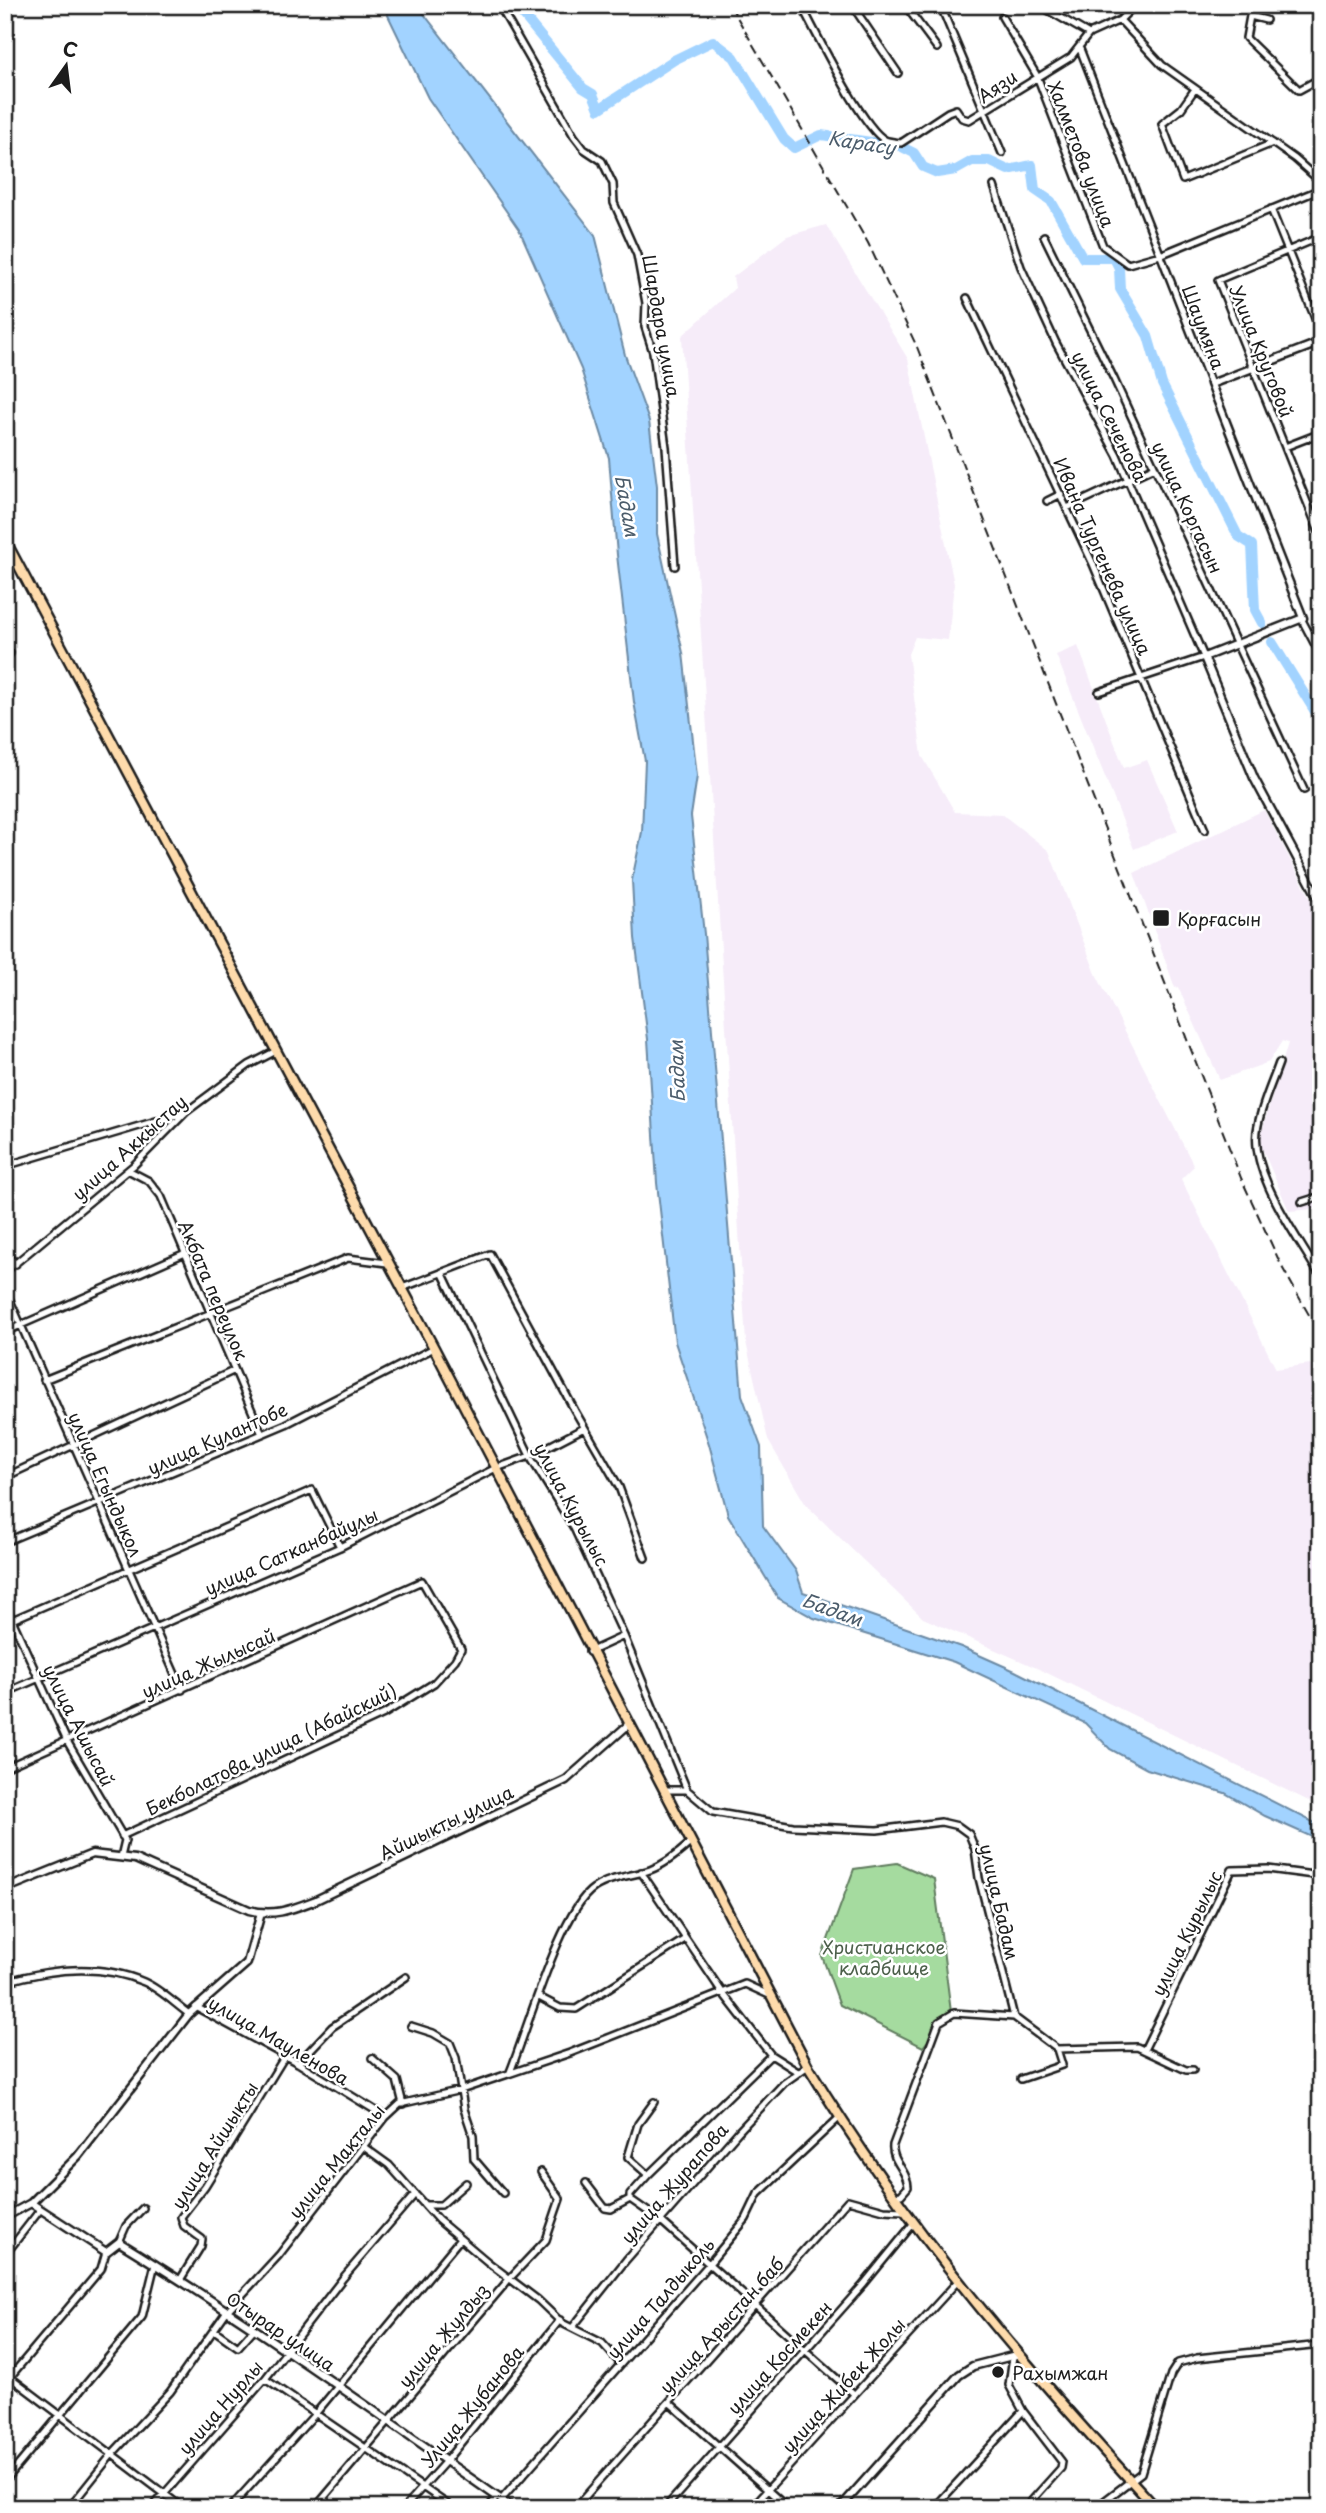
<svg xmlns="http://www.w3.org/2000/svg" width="1326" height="2513" font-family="'Playpen Sans',sans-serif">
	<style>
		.built { fill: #f6ecf9 }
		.green { fill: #a5db9f; stroke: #607c5e; stroke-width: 2 }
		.water { fill: #a2d3ff; stroke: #6c8aa4; stroke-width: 2 }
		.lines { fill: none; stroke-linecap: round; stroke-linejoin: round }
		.river { stroke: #a2d3ff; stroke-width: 10 }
		.minor-casing { stroke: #1c1c1c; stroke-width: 10 }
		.tertiary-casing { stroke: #1c1c1c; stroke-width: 11 }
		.trunk-casing { stroke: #1c1c1c; stroke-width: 13 }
		.minor { stroke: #fff; stroke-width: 5 }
		.tertiary { stroke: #fff; stroke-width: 6 }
		.trunk { stroke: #fedbac; stroke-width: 8 }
		.rail { stroke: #1c1c1c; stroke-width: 2; stroke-dasharray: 10 5; stroke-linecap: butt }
		.poi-dot { fill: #1c1c1c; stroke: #fff; stroke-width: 2.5 }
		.labels { text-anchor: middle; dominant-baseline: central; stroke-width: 5; stroke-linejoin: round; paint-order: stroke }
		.street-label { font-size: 18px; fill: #1c1c1c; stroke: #fff }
		.poi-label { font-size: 18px; fill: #1c1c1c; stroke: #fff; text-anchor: start }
		.park-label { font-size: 18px; fill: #4c5f4a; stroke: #fff }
		.water-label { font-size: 19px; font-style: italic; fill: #4b5c6b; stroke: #fff }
	</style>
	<rect width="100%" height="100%" fill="#fff"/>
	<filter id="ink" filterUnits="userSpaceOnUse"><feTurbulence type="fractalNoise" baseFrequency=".0143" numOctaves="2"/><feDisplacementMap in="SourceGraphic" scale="14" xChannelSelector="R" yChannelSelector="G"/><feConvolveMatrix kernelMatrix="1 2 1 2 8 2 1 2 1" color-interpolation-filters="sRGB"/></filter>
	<g filter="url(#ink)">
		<!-- built -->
		<path class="built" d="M826,225l82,134 46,225 -6,56 -33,-3 -7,17 14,102 33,56 47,2 47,37 47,123 98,192 -13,13 95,190 34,-5 11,12v431l-282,-138 -116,-51 -117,-113 -38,-65 -22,-98 -64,-1006 53,-48 -2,-11 54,-41z
			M1078,646l46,122 23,-8 31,71 -44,18 -78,-194z
			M1264,810l57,108v341l-6,-9 1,-41 -27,2 -30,-70 29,-98 -6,-2 -13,21 -49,18 -42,-93 -3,1 -41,-115z"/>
		<!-- green -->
		<path class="green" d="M897,1863l37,16 17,133 -28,35 -83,-42 -18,-49 32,-87z"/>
		<!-- water -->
		<path class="water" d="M383,5h34l178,230 30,120 24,66 8,65v48l26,119 14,123 -6,40 13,118 38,461 19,52 2,79 33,45 7,21 158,55 54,24 306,155v15l-56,-25 -40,-23 -78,-24 -37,-20 -25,-26 -131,-61 -140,-44 -36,-20 -50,-83 -19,-71 -34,-102 -18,-159 -9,-144 -13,-101 -3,-58 10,-48 3,-71 -11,-59 -17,-147 -8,-97 -28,-89 -61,-138 -92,-133z"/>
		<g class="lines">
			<!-- river -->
			<path class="river" d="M515,5l68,83 10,6 6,15 75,-49 39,-19 21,16 50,82 10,9 27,-13 79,11 14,7 9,14 14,6 19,-3 16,-9h17l19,9 24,-5 3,25 16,11 32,57h31l5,10 1,21 28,47 14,48 76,152 14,9 3,65 7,13
				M1272,642l49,79"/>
			<defs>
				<path id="minor" d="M499,5l75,131 10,13 18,12 11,23 1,19 23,52 9,48 -1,24 8,25 13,95 9,119
					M801,5c15,27 61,123 84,135 4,2 12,2 16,3l47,-31 8,-3 6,9 7,2 102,-63 18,-23
					M852,5l46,68
					M905,5l32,43
					M1039,5l50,29
					M1311,5l10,20
					M944,14l58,139
					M1002,17l35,59 66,170 25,18 32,-9 161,-66
					M1120,20l42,45 133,94 26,23
					M1266,20l-16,-4 -4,22 53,52 22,-12
					M1089,34l31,-14 15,-15
					M1080,49l131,335
					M1195,89l-14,20 -19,15 21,56 90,-37
					M994,186l27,81 35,76 61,112 87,202 -105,35
					M1271,209l50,124
					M1044,236l70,143 190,411
					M1321,241l-3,-3 -100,42 103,257
					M967,298l126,266 112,266
					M1285,447l36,-14
					M1047,501l14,-7
					M1067,508l88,-41
					M1302,620l19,36
					M5,662l5,-9
					M1279,1063c-7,20 -17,41 -21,62 -11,47 41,113 63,153
					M5,1166l178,-53
					M128,1170l21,11 12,15 100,236
					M1302,1202l19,-6
					M5,1253l11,11
					M5,1272l129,-107 52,-53 63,-47 27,-14
					M442,1272l90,188 42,68 50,108 63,154
					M402,1288l88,-34 85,157 44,76 26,71
					M5,1289l177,401
					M5,1332l178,-78
					M44,1380l304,-122 39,5
					M5,1477l228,-106
					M5,1542l281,-118 148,-76
					M5,1604l62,137 58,99 -4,17
					M5,1623l307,-133 28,57
					M589,1652l35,-16
					M5,1693l335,-146 154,-78 36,-13 54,-28
					M5,1768l417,-187 39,68 -6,11 -21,23 -50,31 -262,122
					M665,1790h22l26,22 80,14 84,4 64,-8 17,4 11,8 6,15 4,29 35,139 43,32 80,-2 49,23h7
					M641,1872l81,120 49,63 -123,120
					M5,1982c44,-13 96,-19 139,0 16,7 31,22 45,32
					M539,1997l21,11 16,1 109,-70
					M196,2007l102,56 88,54
					M411,2026l22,7 17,10 6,15 8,51 9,27 1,23 29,34
					M1144,2050l88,-180 36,-1 53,7
					M771,2055l27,17
					M372,2058l25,22 6,24
					M298,2063l34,-36 74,-50
					M510,2072c17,-41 51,-163 84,-184 16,-11 39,-12 56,-18 16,-6 28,-16 40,-27
					M1021,2079l41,-14 -5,-16
					M654,2102l-16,22 -10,33 20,18 -18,20v4l30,21 194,174
					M364,2147l25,18 49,55 51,43 49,37 24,23 40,20 18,20
					M586,2183l19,25 6,1 19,-10
					M893,2196l8,-1 7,-8c0,-16 -17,-26 -15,-42l46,-123 15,-9 60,4
					M425,2205h16l25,-22
					M119,2242l7,-16 17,-18
					M5,2255l35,-45
					M180,2280l21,-34 1,-7 -18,-13 -3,-9 24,-31 80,-130
					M572,2328l54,-68 112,-128 46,-49 24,-17
					M214,2330l24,17 16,-18
					M1013,2356l-4,29 14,26 39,51 -1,6 -36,40
					M10,2377l173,131
					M265,2379l188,129
					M5,2383l96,-114 5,-17
					M670,2403l118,105
					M5,2481l137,-164 13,-53
					M501,2500l208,-236 37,-45 12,-25 82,-77
					M69,2508l44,-55 57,-61 57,-81 52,-56 107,-138 14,-13 61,-14 109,-37 175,-69 24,11
					M152,2508l113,-129 78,-101 72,-84
					M230,2508l86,-95 144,-174
					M315,2508l195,-230 36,-38 14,-41 -19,-27
					M404,2508l42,-47 114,-141
					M488,2508l9,-11
					M575,2508l273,-308 36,10 19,1
					M665,2508l199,-224 49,-60
					M751,2508l206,-226
					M934,2508l89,-97
					M1095,2508l46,-35 30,-99 7,-11 19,-5 124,-13"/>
				<path id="tertiary" d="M1321,342l-110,42 92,234 -99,39 50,121 67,125
					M5,1889l87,-35 43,5 114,51c25,7 43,-1 67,-10l250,-120 62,-55
					M31,2203l75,49 13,-10c135,83 264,175 394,266
					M5,2217l26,-14 47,-47 111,-142 58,-51 14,-50
					M840,2508l119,-133 14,-9 47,-12"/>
				<path id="trunk" d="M5,540l429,808 374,718c99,164 219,302 348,442"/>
			</defs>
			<!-- minor casing -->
			<use href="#minor" class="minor-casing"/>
			<!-- tertiary casing -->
			<use href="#tertiary" class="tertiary-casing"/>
			<!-- trunk casing -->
			<use href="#trunk" class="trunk-casing"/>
			<!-- minor -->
			<use href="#minor" class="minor"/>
			<!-- tertiary -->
			<use href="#tertiary" class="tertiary"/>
			<!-- trunk -->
			<use href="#trunk" class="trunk"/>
			<!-- rail -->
			<path class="rail" d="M730,5l138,238 49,104 324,831 41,89 39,69"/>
		</g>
	</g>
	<!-- markers -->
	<g class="poi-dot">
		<rect x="1152" y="909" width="18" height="18" rx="3.5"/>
		<circle cx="998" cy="2372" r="7"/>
	</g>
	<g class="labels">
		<!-- street labels -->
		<g class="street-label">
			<text transform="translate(997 86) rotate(-34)">Аязи</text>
			<text transform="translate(1082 154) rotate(69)">Халметова улица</text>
			<text transform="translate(662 326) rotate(80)">Шардара улица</text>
			<text transform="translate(1204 327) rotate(69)">Шаумяна</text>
			<text transform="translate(1262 351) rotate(68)">Улица Круговой</text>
			<text transform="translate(1110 416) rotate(63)">улица Сеченова</text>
			<text transform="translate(1188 507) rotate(65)">улица Коргасын</text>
			<text transform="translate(1103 556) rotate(66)">Ивана Тургенева улица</text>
			<text transform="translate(129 1147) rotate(-42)">улица Аккыстау</text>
			<text transform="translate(214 1290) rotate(67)">Акбата переулок</text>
			<text transform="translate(217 1438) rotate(-24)">улица Кулантобе</text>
			<text transform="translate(106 1484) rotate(66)">улица Егындыкол</text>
			<text transform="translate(572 1504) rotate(62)">улица Курылыс</text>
			<text transform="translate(291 1551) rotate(-24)">улица Сатканбайулы</text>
			<text transform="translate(208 1663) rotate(-24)">улица Жылысай</text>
			<text transform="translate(79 1725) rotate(63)">улица Ашысай</text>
			<text transform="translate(271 1749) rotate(-26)">Бекболатова улица (Абайский)</text>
			<text transform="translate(446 1822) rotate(-26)">Айшыкты улица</text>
			<text transform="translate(1000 1902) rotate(77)">улица Бадам</text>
			<text transform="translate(1186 1933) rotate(-64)">улица Курылыс</text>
			<text transform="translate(279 2040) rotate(30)">улица Мауленова</text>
			<text transform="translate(214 2145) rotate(-58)">улица Айшыкты</text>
			<text transform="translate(336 2161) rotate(-51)">улица Макталы</text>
			<text transform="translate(674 2183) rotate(-49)">улица Журапова</text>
			<text transform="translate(660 2298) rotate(-49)">улица Талдыколь</text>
			<text transform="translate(721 2325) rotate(-48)">улица Арыстан баб</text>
			<text transform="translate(281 2331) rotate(34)">Отырар улица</text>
			<text transform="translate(443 2335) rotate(-50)">улица Жулдыз</text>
			<text transform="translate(779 2357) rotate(-48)">улица Космекен</text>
			<text transform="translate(843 2385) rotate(-48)">улица Жибек Жолы</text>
			<text transform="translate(472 2406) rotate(-51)">Улица Жубанова</text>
			<text transform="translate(220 2407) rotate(-49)">улица Нурлы</text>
		</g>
		<!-- poi labels -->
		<g class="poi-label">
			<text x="1177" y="918">Қорғасын</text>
			<text x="1012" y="2372">Рахымжан</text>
		</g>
		<!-- park labels -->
		<g class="park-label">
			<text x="884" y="1946">Христианское<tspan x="884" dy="21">кладбище</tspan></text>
		</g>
		<!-- water labels -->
		<g class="water-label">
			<text transform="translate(862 142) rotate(9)">Карасу</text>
			<text transform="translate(628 506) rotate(80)">Бадам</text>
			<text transform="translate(676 1071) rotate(-92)">Бадам</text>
			<text transform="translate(833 1609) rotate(20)">Бадам</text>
		</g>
	</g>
	<!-- margin -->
	<rect width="1326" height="2513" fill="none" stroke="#fff" stroke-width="28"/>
	<rect x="14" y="14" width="1298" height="2485" fill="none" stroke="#1c1c1c" stroke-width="2.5" filter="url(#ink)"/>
	<!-- north arrow -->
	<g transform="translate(66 66) rotate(14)" stroke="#ffffff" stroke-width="5" paint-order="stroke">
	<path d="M0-5L12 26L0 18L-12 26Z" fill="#1c1c1c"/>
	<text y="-10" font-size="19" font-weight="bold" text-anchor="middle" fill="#1c1c1c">С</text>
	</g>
</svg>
